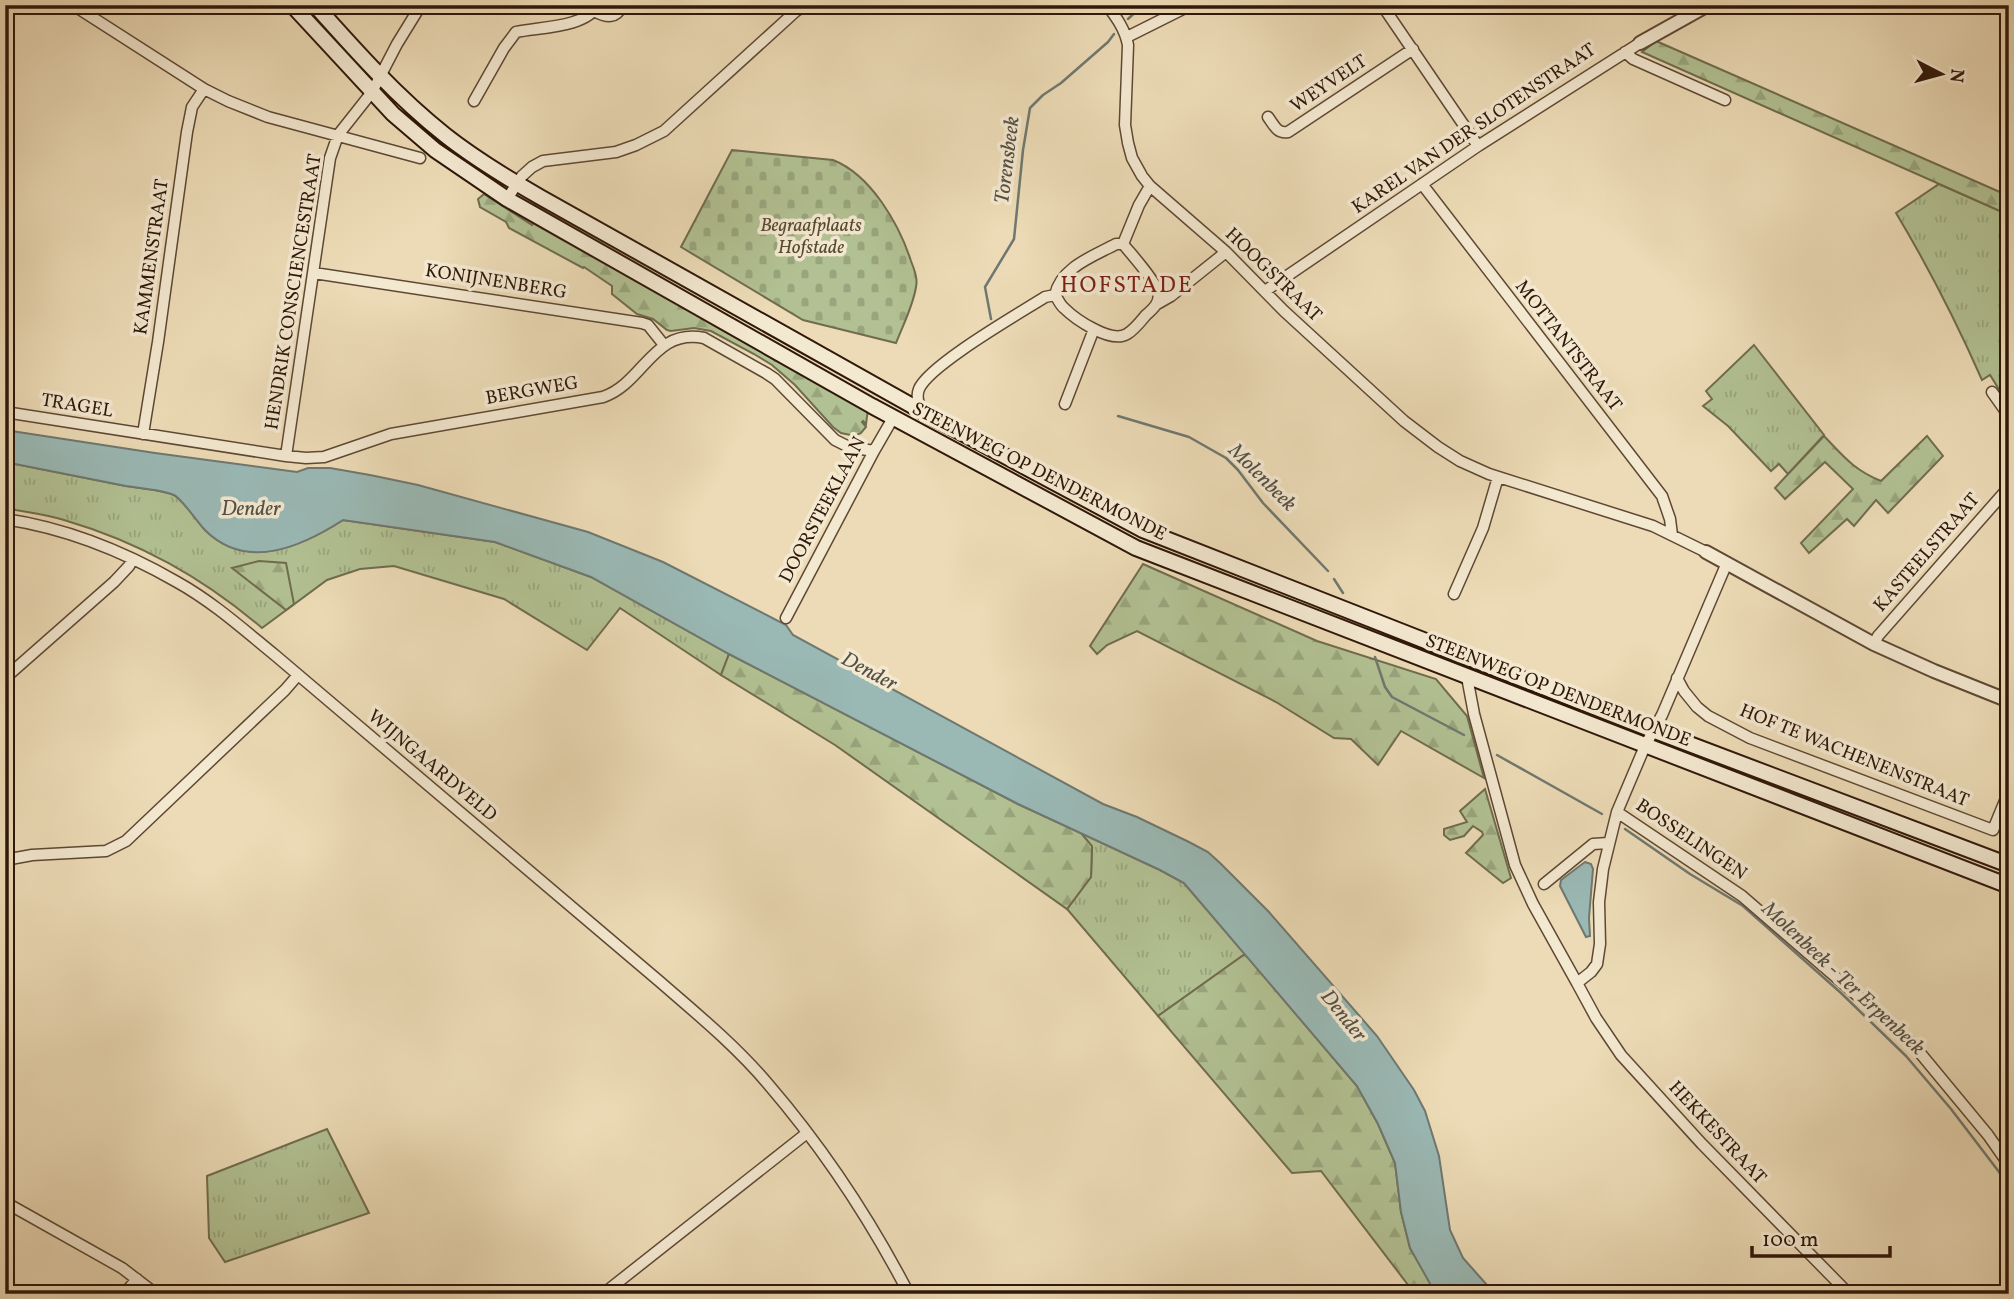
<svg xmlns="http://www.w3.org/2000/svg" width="2014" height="1299" font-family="Vollkorn,serif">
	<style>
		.grass { fill: url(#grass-tufts); stroke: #706c4e; stroke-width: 2 }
		.forest { fill: url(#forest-firs); stroke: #706c4e; stroke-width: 2 }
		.cemetery { fill: url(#cemetery-stones); stroke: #706c4e; stroke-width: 2 }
		.water { fill: #9ab9b5; stroke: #6f7870; stroke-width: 2 }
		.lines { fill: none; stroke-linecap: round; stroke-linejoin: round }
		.stream { stroke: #6f7870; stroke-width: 2.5 }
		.minor-casing { stroke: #5e4834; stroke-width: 13 }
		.tertiary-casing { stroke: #5e4834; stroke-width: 16 }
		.secondary-casing { stroke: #2f1709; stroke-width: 18 }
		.minor { stroke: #f3e8d0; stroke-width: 10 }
		.tertiary { stroke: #f3e8d0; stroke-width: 12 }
		.secondary { stroke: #f3e8d0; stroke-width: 14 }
		.labels { text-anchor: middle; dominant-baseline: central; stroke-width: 7; stroke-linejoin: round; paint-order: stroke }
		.street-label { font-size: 19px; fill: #2f1709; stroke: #f3e8d0 }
		.park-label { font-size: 19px; font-style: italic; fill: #564a32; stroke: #f3e8d0 }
		.water-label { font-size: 21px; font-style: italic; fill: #545045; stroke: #f3e8d0 }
		.quarter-label { font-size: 23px; letter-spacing: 2px; fill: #7a1f14; stroke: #f3e8d0 }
	</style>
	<defs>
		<pattern id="grass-tufts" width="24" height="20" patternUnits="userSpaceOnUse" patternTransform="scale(1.75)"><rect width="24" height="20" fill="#b2c193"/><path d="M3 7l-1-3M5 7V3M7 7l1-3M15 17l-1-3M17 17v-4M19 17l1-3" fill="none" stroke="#99a57d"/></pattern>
		<pattern id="forest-firs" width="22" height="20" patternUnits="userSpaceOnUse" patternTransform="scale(1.75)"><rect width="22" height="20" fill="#b2c193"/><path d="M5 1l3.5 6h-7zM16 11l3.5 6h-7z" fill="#99a57d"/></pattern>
		<pattern id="cemetery-stones" width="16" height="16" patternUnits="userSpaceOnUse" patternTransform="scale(1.75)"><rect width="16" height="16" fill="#b2c193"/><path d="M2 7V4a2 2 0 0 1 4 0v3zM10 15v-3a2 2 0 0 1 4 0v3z" fill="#99a57d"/></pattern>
	</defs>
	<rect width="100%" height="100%" fill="#ecdbb6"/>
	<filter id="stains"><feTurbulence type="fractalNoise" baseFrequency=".00286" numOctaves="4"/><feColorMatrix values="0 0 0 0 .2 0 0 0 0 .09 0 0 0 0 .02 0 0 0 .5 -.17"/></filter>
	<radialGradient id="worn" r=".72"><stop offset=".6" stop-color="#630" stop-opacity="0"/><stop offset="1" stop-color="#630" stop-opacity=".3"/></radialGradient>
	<!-- grass -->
	<path class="grass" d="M1939,184l70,31v169l-9,7 -10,-16 -8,5c-26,-59 -53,-112 -86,-167z
		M1754,345l70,90 -36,39 -9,-10 -8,7 -43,-45 -25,-20 9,-7 -6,-8z
		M5,462c41,8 81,16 121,24 14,2 36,4 48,9 10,5 23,27 32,36 41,39 95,16 137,-11l152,22 96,35 138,77 -8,21 -101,-67 -33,42 -83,-51 -110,-33 -34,3 -33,11 -65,48c-60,-51 -123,-86 -198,-108 -19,-6 -39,-8 -59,-12z
		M1081,833l79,37 24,13 61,71 -87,62 -91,-107 24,-32 1,-30z
		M327,1129l42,84 -144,49 -16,-24 -2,-62z"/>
	<!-- forest -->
	<path class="forest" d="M1656,41l353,155v19l-367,-163z
		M484,194l48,31 2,-4 334,188 -2,15 -3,-3 -1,1 4,5 -5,6 -6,3 -14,-3 -8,-6 -38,-42 -23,-20 -18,-11 -43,-23 -17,-3 -23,3 -4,-1 -14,-11 -16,-5 -25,-20v-8l-28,-19 -1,1 -74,-40 -3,-6 -26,-15 -2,-8z
		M1824,436c20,21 30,34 57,45l46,-45 16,20 -55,57 -12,-13 -22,26 -7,-7 -38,34 -8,-10 52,-54 -28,-27 -40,37 -10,-11z
		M259,561l27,2 8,41 -8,6 -54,-42z
		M1143,564l174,77 119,38 31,37 17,62 -83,-47 -23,34 -27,-26 -17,-1 -58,-36 -139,-71 -30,14 -10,9 -7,-8z
		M729,654l289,150 63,29 11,13 -1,31 -24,32 -232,-164 -114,-70z
		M1485,789l26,89 -8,5 -37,-30 17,-18 -1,-3 -9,-6 -9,10 -14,4 -6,-5v-6l23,-7 -7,-11z
		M1245,954l112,132 21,38 17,39 6,49 9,36 27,46h-22l-94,-123 -29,2 -134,-157z"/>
	<!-- cemetery -->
	<path class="cemetery" d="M732,150l101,10c38,15 66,64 78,101 3,8 7,17 5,26 -3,19 -13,38 -20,56l-93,-23 -122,-73z"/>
	<!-- water -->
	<path class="water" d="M5,430l150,23 142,19 11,-4h22l40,7 48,10 170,47 75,30 123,63 7,10 310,169 34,13 52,25 19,10 12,11 49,49 108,124 37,54 11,21 14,45 11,74 13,28 32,36h-58l-4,-5 -23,-41 -9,-36 -6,-49 -17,-39 -21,-38 -173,-203 -24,-13 -142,-66 -289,-150 -138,-77 -96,-35 -152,-22c-42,27 -96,51 -137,11 -8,-8 -24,-32 -32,-36 -10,-5 -35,-7 -48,-9 -40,-8 -80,-16 -121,-24z
		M1585,862l6,2 2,5 -4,49 1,18 -4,1 -26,-51 1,-6z"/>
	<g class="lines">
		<!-- stream -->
		<path class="stream" d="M1128,19l15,-14
			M991,319l-6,-32 29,-48 9,-89 7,-42 13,-13 18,-12 47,-41 6,-8
			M1118,416l71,21 37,21 12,12 25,33 65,68
			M1334,579l9,14
			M1375,657l10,30 7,10 72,38
			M1497,755l105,59
			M1625,829l65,45 53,32 98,87 65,63 45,53 58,76"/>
		<defs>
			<path id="minor" d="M73,5l131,84 24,12 40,16 152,41
				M1107,5c9,12 18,24 21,40l-3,80 3,18 4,15 10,18 8,10 76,66 58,59 120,110 34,26 22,14 29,13 164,52 53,26
				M1382,5l96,141
				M594,11c13,7 22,8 29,-6
				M1127,37l64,-32
				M1625,52l8,7 92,41
				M474,101l30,-53 12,-16c22,-5 70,-4 82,-27
				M1268,117c6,8 9,17 20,15l125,-83
				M1422,184l240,312 8,23 2,16
				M507,199l15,-23 10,-9 11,-6 73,-9 20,-7 28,-14 132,-120 9,-6
				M1123,244c8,10 32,36 35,48 3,10 -5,17 -12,23 -5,6 -12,15 -19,19 -16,10 -52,-15 -63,-26 -4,-3 -6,-9 -9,-13 6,-28 39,-39 61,-51h7l16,-39 11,-19
				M314,273l328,50 6,2 16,20
				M1265,291l213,-145 162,-103
				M1157,304l14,-8 55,-44
				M1992,392l17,24
				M1065,404l29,-75
				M921,410c-3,-7 -5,-14 -2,-21 10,-24 101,-76 126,-92l10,-2
				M5,412l281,44 20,2 18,-1 67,-23 212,-37c41,-14 50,-69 101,-59l62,35 9,6 60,61 14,7 25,4
				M143,434l15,-92 29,-210 5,-25 12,-18
				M286,456l44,-298 8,-23 34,-43 25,-48 24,-39
				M5,519c60,9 120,33 172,63 36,20 67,48 99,74l383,325c38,33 77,65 109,103 55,64 102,135 141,210
				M1726,565l-64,150 -17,31 -28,66 -14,57 -4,33 1,42 -3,20 -6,8 -14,11 19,35 25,37 81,89 147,150
				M1454,594l29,-66 15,-51
				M786,618l88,-167 19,-33
				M1874,644l4,-8 131,-149
				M1467,677l7,37 41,151 18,39 44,79
				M5,678l109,-96 15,-16 3,-6
				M1677,678l7,13 13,16 11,9 42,22 243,92 16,-39
				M1617,812l125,84 169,146 77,93 21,30
				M5,860l27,-5 74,-4 20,-10 159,-151 13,-15
				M1544,884l49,-40 15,-1
				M5,1201l5,4 112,63 34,26
				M124,1294l13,-15
				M603,1294l204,-161"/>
			<path id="tertiary" d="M1640,43l68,-38
				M1706,552l168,92 60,27 75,30"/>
			<path id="secondary" d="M292,5l101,109 42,36 72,49 365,207 264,142 873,338
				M315,5c41,46 82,92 130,130 29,23 62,43 95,62l392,220 211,113 512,201 354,134"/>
		</defs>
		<!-- minor casing -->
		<use href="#minor" class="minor-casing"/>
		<!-- tertiary casing -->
		<use href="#tertiary" class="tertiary-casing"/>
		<!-- secondary casing -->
		<use href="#secondary" class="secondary-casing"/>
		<!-- minor -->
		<use href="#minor" class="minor"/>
		<!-- tertiary -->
		<use href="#tertiary" class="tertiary"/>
		<!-- secondary -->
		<use href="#secondary" class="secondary"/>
	</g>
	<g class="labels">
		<!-- street labels -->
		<g class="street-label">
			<text transform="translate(1329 84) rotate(-34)">WEYVELT</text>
			<text transform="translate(1474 129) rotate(-34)">KAREL VAN DER SLOTENSTRAAT</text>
			<text transform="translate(152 257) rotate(-82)">KAMMENSTRAAT</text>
			<text transform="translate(1273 275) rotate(44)">HOOGSTRAAT</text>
			<text transform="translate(496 282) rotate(9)">KONIJNENBERG</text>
			<text transform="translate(294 292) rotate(-81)">HENDRIK CONSCIENCESTRAAT</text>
			<text transform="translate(1568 346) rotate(52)">MOTTANTSTRAAT</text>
			<text transform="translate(532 391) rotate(-10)">BERGWEG</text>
			<text transform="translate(77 406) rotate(9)">TRAGEL</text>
			<text transform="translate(1039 472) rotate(27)">STEENWEG OP DENDERMONDE</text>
			<text transform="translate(823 510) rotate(-62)">DOORSTEEKLAAN</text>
			<text transform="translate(1927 553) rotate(-49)">KASTEELSTRAAT</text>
			<text transform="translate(1558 691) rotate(21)">STEENWEG OP DENDERMONDE</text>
			<text transform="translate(1854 756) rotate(22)">HOF TE WACHENENSTRAAT</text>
			<text transform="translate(432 766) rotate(40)">WIJNGAARDVELD</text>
			<text transform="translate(1691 840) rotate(34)">BOSSELINGEN</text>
			<text transform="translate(1717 1133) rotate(47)">HEKKESTRAAT</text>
		</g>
		<!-- park labels -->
		<g class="park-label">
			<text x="811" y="226">Begraafplaats<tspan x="811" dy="22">Hofstade</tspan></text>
		</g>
		<!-- water labels -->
		<g class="water-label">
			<text transform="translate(1008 160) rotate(-83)">Torensbeek</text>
			<text transform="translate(1262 478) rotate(45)">Molenbeek</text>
			<text x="251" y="509">Dender</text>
			<text transform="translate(869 672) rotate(28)">Dender</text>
			<text transform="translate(1843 979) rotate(43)">Molenbeek - Ter Erpenbeek</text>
			<text transform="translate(1343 1016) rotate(51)">Dender</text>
		</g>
		<!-- quarter labels -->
		<g class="quarter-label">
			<text x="1127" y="286">HOFSTADE</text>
		</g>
	</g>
	<!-- margin -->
	<rect width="2014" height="1299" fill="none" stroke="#ecdbb6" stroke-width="28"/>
	<rect x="7" y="7" width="2000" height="1285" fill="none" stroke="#2f1709" stroke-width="3.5"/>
	<rect x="14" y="14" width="1986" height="1271" fill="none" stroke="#2f1709" stroke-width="2"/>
	<!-- north arrow -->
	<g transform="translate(1941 74) rotate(96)" stroke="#f3e8d0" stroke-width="5" paint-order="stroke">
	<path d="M0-5L12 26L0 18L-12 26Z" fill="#2f1709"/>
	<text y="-10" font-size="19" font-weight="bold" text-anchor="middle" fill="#2f1709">N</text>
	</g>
	<!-- scale -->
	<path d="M1752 1246v10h138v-10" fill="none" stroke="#2f1709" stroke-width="3.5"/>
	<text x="1762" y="1246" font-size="21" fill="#2f1709" stroke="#f3e8d0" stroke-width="5" paint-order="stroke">100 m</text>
	<rect width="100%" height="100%" filter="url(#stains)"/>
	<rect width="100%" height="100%" fill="url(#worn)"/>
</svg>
